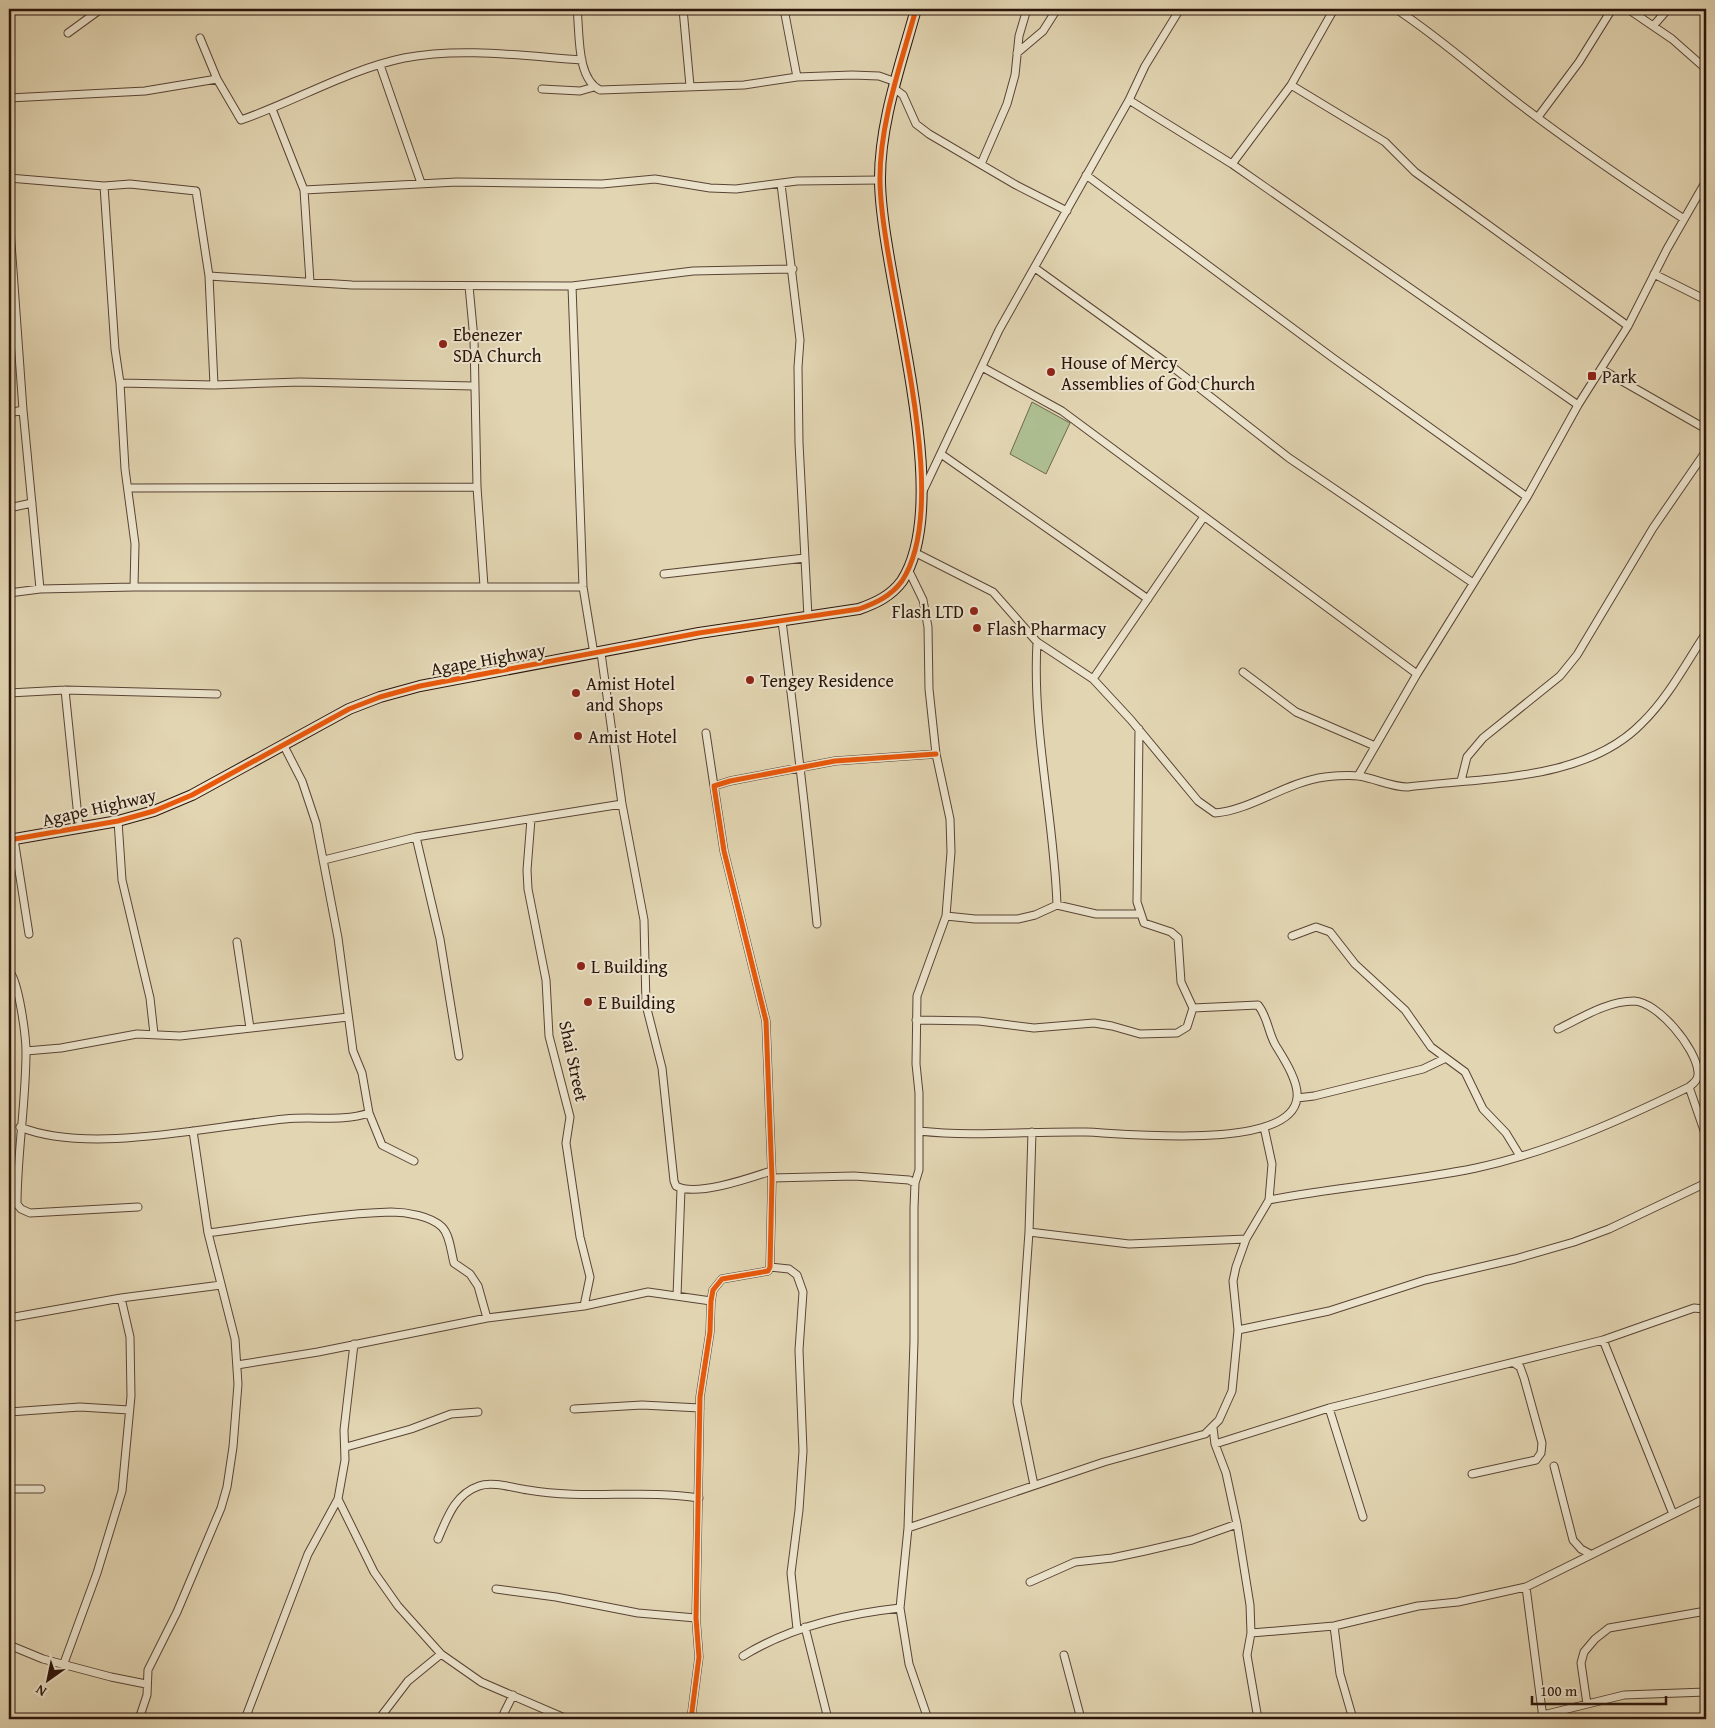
<svg xmlns="http://www.w3.org/2000/svg" width="1715" height="1728" font-family="'Gentium Book Plus',serif">
	<style>
		.green { fill: #aebe90; stroke: #6c694e }
		.lines { fill: none; stroke-linecap: round; stroke-linejoin: round }
		.street-casing { stroke: #594435; stroke-width: 9 }
		.secondary-casing { stroke: #2b140b; stroke-width: 12 }
		.street { stroke: #ece4cd; stroke-width: 7 }
		.secondary { stroke: #ece4cd; stroke-width: 10 }
		.cycleway-casing { stroke: #ece4cd; stroke-width: 8 }
		.cycleway { stroke: #e8590c; stroke-width: 5 }
		.poi-dot { fill: #8f2418; stroke: #ece4cd; stroke-width: 2 }
		.labels { text-anchor: middle; dominant-baseline: central; stroke-width: 4; stroke-linejoin: round; paint-order: stroke }
		.poi-label { font-size: 18px; fill: #2b140b; stroke: #ece4cd; text-anchor: start }
		.street-label { font-size: 18px; fill: #2b140b; stroke: #ece4cd }
	</style>
	<rect width="100%" height="100%" fill="#e2d5b2"/>
	<filter id="stains"><feTurbulence type="fractalNoise" baseFrequency=".004" numOctaves="4"/><feColorMatrix values="0 0 0 0 .2 0 0 0 0 .09 0 0 0 0 .02 0 0 0 .5 -.17"/></filter>
	<radialGradient id="worn" r=".72"><stop offset=".6" stop-color="#630" stop-opacity="0"/><stop offset="1" stop-color="#630" stop-opacity=".3"/></radialGradient>
	<!-- green -->
	<path class="green" d="M1032,402l38,21 -24,51 -36,-20z"/>
	<g class="lines">
		<defs>
			<path id="street" d="M577,9c3,24 -1,69 23,81l144,-5 53,-8 55,-2 27,1 17,6
				M683,9l7,77
				M784,9l13,68
				M1396,9c44,29 84,65 126,97 53,40 107,77 162,113
				M1628,9l44,30 34,30
				M1654,25l14,-16
				M68,33l33,-24
				M200,38l17,41 24,41c55,-19 106,-50 163,-62 58,-11 119,-2 178,2
				M1017,53l26,-22 14,-22
				M380,65l41,118
				M1291,85l94,57 30,30 213,154
				M542,89l38,2 14,-4
				M895,89l8,6 13,29 13,10 87,51 51,26
				M9,98l136,-7 72,-12
				M1129,100l103,64 346,241
				M272,109l32,81 6,92
				M1538,117l41,-55 33,-53
				M981,164l26,-60 8,-29 4,-39 8,-27
				M1232,164l59,-79 43,-76
				M1086,175l247,183 194,139
				M9,178l95,8 26,-2 66,7 13,85 5,109
				M781,184l19,156 -2,27 1,76 9,174
				M104,186l11,163 5,34 5,86 10,75 -1,43
				M304,190l153,-8 145,2 53,-5 55,9 26,1 61,-8 83,-1
				M9,215l14,195
				M1035,268l140,101 114,89 184,125
				M1654,274l52,26
				M209,276l143,9 220,1 121,-15 100,-2
				M469,286l5,53 3,148 7,99
				M572,286l11,301 11,67
				M982,367l80,44 355,263
				M1601,369l105,60
				M120,383l94,2 86,-3 173,4
				M9,413l14,-3 17,179
				M941,454l207,145
				M128,488l349,-1
				M923,491l76,-161 130,-230 16,-34 35,-57
				M9,508l23,-5
				M914,552l79,40 44,50 56,37 38,41 67,81 17,12c37,-3 71,-31 110,-36 10,-1 24,-2 34,-1 18,3 32,11 49,11 76,-10 177,-5 234,-64 26,-25 44,-60 64,-90
				M908,569l15,31 5,27 1,62 7,65 14,65 1,33 -5,64 -29,80 -1,68 3,29v77l-4,13 -1,25v133l-6,187 -8,80 9,56 19,55
				M664,574l141,-16
				M9,593l31,-4 94,-2h449
				M782,621c13,101 25,202 35,303
				M1037,642c-5,89 17,175 20,263
				M601,653l21,151 22,116 2,85 16,63 12,113 2,5c20,11 74,-8 95,-15
				M1243,672l53,40 79,34
				M1093,679l110,-161
				M65,690l14,137
				M9,693l56,-3 152,4
				M706,733l8,53
				M1358,776l59,-102 110,-177 51,-92 50,-79 39,-77 39,-68
				M1461,781l6,-24 16,-19 77,-62 17,-21 76,-127 53,-77
				M531,819l-4,51 1,19 18,91 3,56 21,81 -4,26 14,94 10,40 -6,29
				M118,821l4,59 28,118 4,36
				M416,837l24,102 19,117
				M14,839l15,95
				M324,860l92,-23 206,-33
				M946,916l29,3h43l17,-4 22,-10 39,9h44
				M1292,936l24,-9 14,5 25,32 50,46 26,37 34,25 18,37 23,24 14,23
				M237,942l13,86
				M9,971c10,10 17,66 17,81 0,51 -9,102 -9,152l4,5 9,4 108,-6
				M916,1020l63,1 55,7 60,-5 18,3 28,8 37,-1 10,-6 6,-19 -12,-26 -3,-44 -7,-6 -27,-9 -7,-21 2,-173
				M26,1051l35,-3 76,-14 43,2 168,-19
				M1689,1087l17,49
				M1297,1098l17,-2 109,-27 21,-10
				M369,1113l13,32 32,16
				M20,1127c69,28 190,-1 265,-8 28,-3 57,3 84,-6l-7,-40 -9,-22 -15,-113 -22,-115 -14,-42 -18,-35
				M919,1131c55,6 111,0 167,1 36,1 205,20 211,-34 2,-16 -13,-39 -21,-52 -8,-13 -8,-29 -18,-41l-65,3
				M1032,1132l-3,100 -12,170 17,83
				M772,1178l82,-2 55,4 6,3
				M1269,1200c69,-13 139,-18 207,-32 74,-16 145,-48 213,-81 5,-4 10,-8 9,-15 -2,-24 -40,-70 -64,-71 -27,0 -53,17 -76,28
				M1029,1232l100,12 117,-5
				M208,1233c61,-8 122,-19 183,-21 15,0 40,4 51,15 8,8 9,25 12,36l16,11 8,12 9,32
				M770,1267l19,2 8,6 6,17 -4,58 4,101 -4,59 -8,63 6,56
				M677,1296l4,-107
				M9,1318l112,-20 100,-13
				M1238,1330l91,-19 96,-31 90,-21 59,-17 35,-13 97,-46
				M1603,1340l70,174
				M237,1365l81,-13 169,-34 97,-12 64,-14 63,9
				M1329,1408l34,109
				M574,1409l68,-4 58,3
				M9,1412l71,-5 49,3
				M1213,1428l2,16 11,29 11,51 13,81 1,28 -4,22 11,64
				M1215,1444l114,-36 274,-68 91,-32 10,1 2,3
				M346,1447l65,-18 40,-15 27,-2
				M1554,1466l19,74 8,9 9,5
				M1472,1474l64,-14 5,-7 1,-10 -18,-65 -4,-11 -6,-4
				M9,1489h32
				M338,1499l36,73 24,34 43,48 40,28 86,37
				M908,1528l196,-66 101,-28 14,-14 13,-29 6,-61 -5,-49 3,-14 10,-28 23,-39 3,-36 -8,-37
				M438,1539c9,-21 17,-45 41,-53 13,-5 35,2 49,4 57,10 114,-1 171,8
				M1030,1582l45,-20 37,-4 33,-7 47,-11 45,-16
				M1526,1587l17,131
				M496,1589l60,8 82,16 58,5
				M1334,1626l6,48 13,45
				M805,1627l23,92
				M1251,1633l83,-7 84,-20 40,-4 68,-15 180,-89
				M9,1645l34,14 68,18 35,7
				M1064,1655l17,64
				M743,1656c47,-29 102,-42 157,-48
				M64,1663l33,-90 25,-82 9,-95 -1,-59 -9,-39
				M1587,1704l-6,-41 3,-11 11,-13 14,-11 97,-17
				M1543,1715l81,-20 82,-3
				M139,1719l8,-24 1,-25 29,-58 44,-104 6,-21 6,-40 5,-63 -3,-45 -27,-106 -15,-102
				M245,1719l63,-165 30,-55 7,-39 -1,-30 10,-86
				M379,1719l29,-38 33,-27
				M501,1719l12,-24
				M691,1719l8,-62 -3,-39 4,-221 10,-65 1,-31 2,-11 9,-11 46,-8 2,-4 2,-89 -6,-157 -42,-170 -10,-65 16,-5 105,-20 101,-7"/>
			<path id="secondary" d="M9,840l109,-19 36,-10 38,-16 157,-86 31,-12 40,-11 279,-53 160,-24c17,-6 32,-13 43,-28 54,-83 -20,-299 -22,-399 -1,-58 21,-118 36,-173"/>
		</defs>
		<!-- street casing -->
		<use href="#street" class="street-casing"/>
		<!-- secondary casing -->
		<use href="#secondary" class="secondary-casing"/>
		<!-- street -->
		<use href="#street" class="street"/>
		<!-- secondary -->
		<use href="#secondary" class="secondary"/>
		<defs>
			<path id="cycleway" d="M9,840l109,-19 36,-10 38,-16 157,-86 31,-12 40,-11 279,-53 160,-24c17,-6 32,-13 43,-28 54,-83 -20,-299 -22,-399 -1,-58 21,-118 36,-173
				M691,1719l8,-62 -3,-39 4,-221 10,-65 1,-31 2,-11 9,-11 46,-8 2,-4 2,-89 -6,-157 -42,-170 -10,-65 16,-5 105,-20 101,-7"/>
		</defs>
		<!-- cycleway casing -->
		<use href="#cycleway" class="cycleway-casing"/>
		<!-- cycleway -->
		<use href="#cycleway" class="cycleway"/>
	</g>
	<!-- markers -->
	<g class="poi-dot">
		<circle cx="443" cy="344" r="5"/>
		<circle cx="1051" cy="372" r="5"/>
		<rect x="1587" y="371" width="10" height="10" rx="2.5"/>
		<circle cx="974" cy="611" r="5"/>
		<circle cx="977" cy="628" r="5"/>
		<circle cx="750" cy="680" r="5"/>
		<circle cx="576" cy="693" r="5"/>
		<circle cx="578" cy="736" r="5"/>
		<circle cx="581" cy="966" r="5"/>
		<circle cx="588" cy="1002" r="5"/>
	</g>
	<g class="labels">
		<!-- poi labels -->
		<g class="poi-label">
			<text x="453" y="334">Ebenezer<tspan x="453" dy="21">SDA Church</tspan></text>
			<text x="1061" y="362">House of Mercy<tspan x="1061" dy="21">Assemblies of God Church</tspan></text>
			<text x="1602" y="376">Park</text>
			<text x="964" y="611" text-anchor="end">Flash LTD</text>
			<text x="987" y="628">Flash Pharmacy</text>
			<text x="760" y="680">Tengey Residence</text>
			<text x="586" y="683">Amist Hotel<tspan x="586" dy="21">and Shops</tspan></text>
			<text x="588" y="736">Amist Hotel</text>
			<text x="591" y="966">L Building</text>
			<text x="598" y="1002">E Building</text>
		</g>
		<!-- street labels -->
		<g class="street-label">
			<text transform="translate(488 659) rotate(-10)">Agape Highway</text>
			<text transform="translate(99 807) rotate(-13)">Agape Highway</text>
			<text transform="translate(574 1061) rotate(78)">Shai Street</text>
		</g>
	</g>
	<!-- margin -->
	<rect width="1715" height="1728" fill="none" stroke="#e2d5b2" stroke-width="30"/>
	<rect x="10" y="10" width="1695" height="1708" fill="none" stroke="#2b140b" stroke-width="2.5"/>
	<rect x="15" y="15" width="1685" height="1698" fill="none" stroke="#2b140b"/>
	<!-- north arrow -->
	<g transform="translate(48 1680) rotate(213)" stroke="#ece4cd" stroke-width="4" paint-order="stroke">
	<path d="M0-4L9 19L0 12L-9 19Z" fill="#2b140b"/>
	<text y="-8" font-size="14" font-weight="bold" text-anchor="middle" fill="#2b140b">N</text>
	</g>
	<!-- scale -->
	<path d="M1532 1696v8h134v-8" fill="none" stroke="#2b140b" stroke-width="2.5"/>
	<text x="1540" y="1696" font-size="15" fill="#2b140b" stroke="#ece4cd" stroke-width="4" paint-order="stroke">100 m</text>
	<rect width="100%" height="100%" filter="url(#stains)"/>
	<rect width="100%" height="100%" fill="url(#worn)"/>
</svg>
